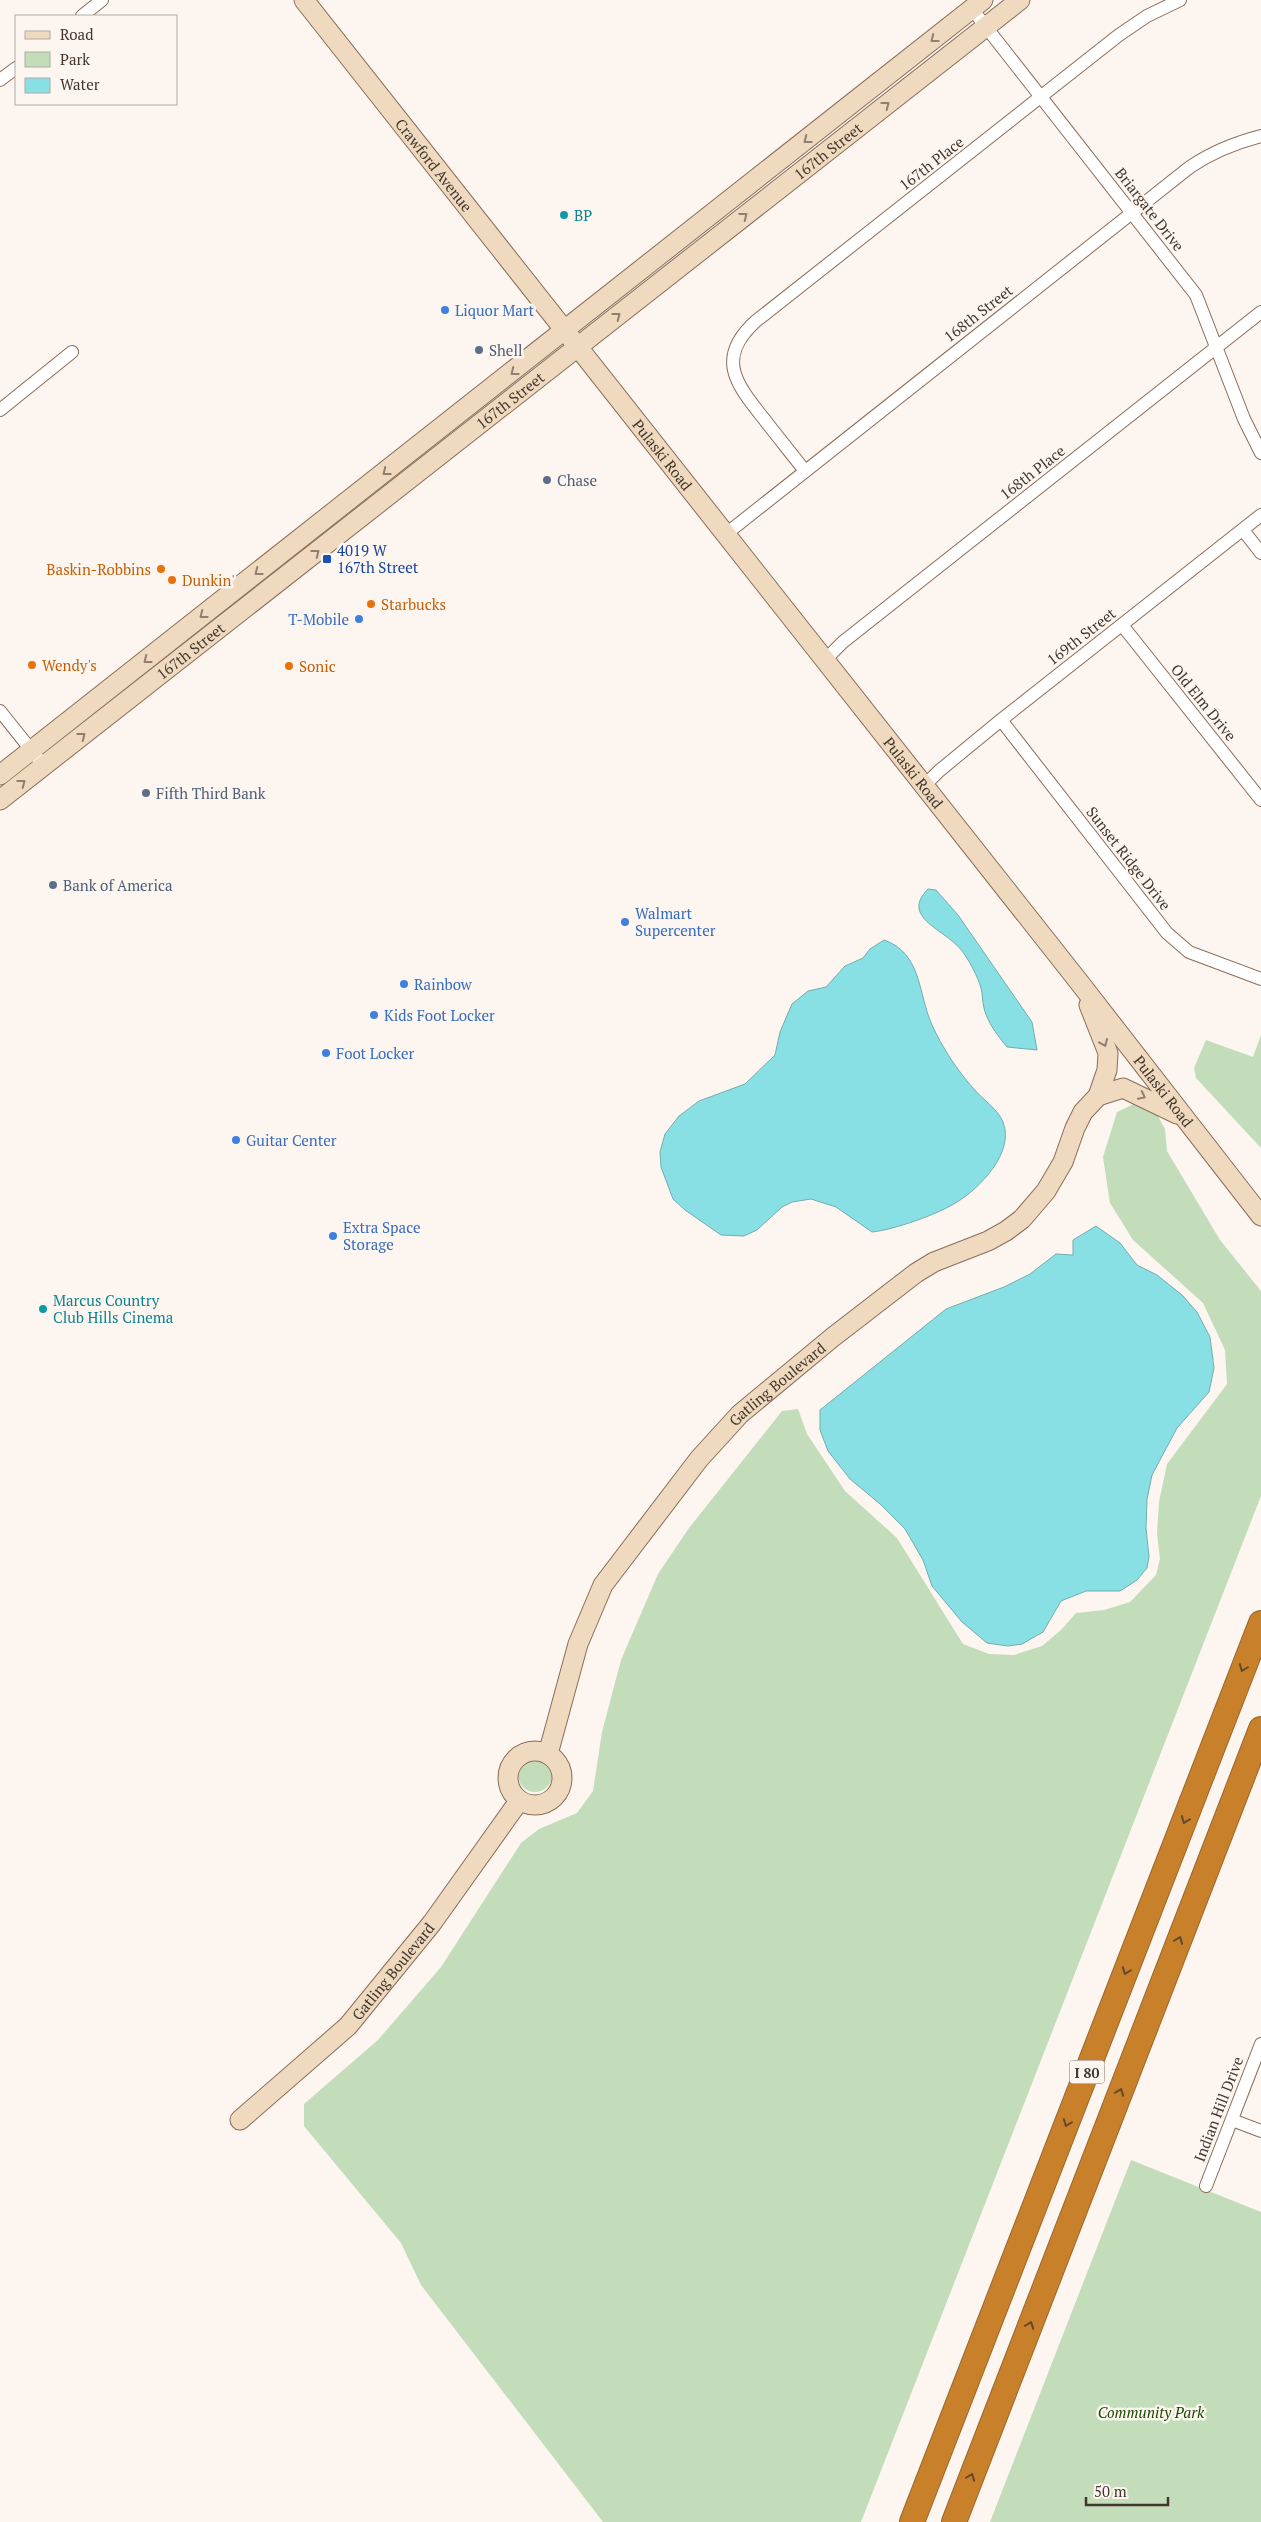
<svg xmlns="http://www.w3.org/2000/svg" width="1261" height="2522" font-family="'PT Serif',serif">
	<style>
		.green { fill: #c3ddba }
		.water { fill: #88e0e5; stroke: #73adae }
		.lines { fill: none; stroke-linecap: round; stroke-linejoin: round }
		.street-casing { stroke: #8a6d5a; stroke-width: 14 }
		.secondary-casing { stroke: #8a6d5a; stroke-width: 21 }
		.highway-casing { stroke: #9a662b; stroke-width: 26 }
		.street { stroke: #fff; stroke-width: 12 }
		.secondary { stroke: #efd9bf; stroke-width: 19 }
		.highway { stroke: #c9802a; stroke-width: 24 }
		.oneway { stroke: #907f6f }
		.oneway2 { stroke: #64482c }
		.culture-dot { fill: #0f9aa8; stroke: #fcf5f0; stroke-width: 2 }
		.shop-dot { fill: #3f7fe0; stroke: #fcf5f0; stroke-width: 2 }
		.service-dot { fill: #5c6f8a; stroke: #fcf5f0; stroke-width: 2 }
		.transit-dot { fill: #1a4fb4; stroke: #fcf5f0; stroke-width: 2 }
		.food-dot { fill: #e8710a; stroke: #fcf5f0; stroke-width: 2 }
		.labels { text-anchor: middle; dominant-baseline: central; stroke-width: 5; stroke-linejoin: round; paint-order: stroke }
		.shield { fill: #fcf5f0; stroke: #7a6f68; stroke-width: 1 }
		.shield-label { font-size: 14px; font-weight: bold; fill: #43362d }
		.street-label { font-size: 15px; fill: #43362d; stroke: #fcf5f0 }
		.culture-label { font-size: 15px; fill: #0d838f; stroke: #fcf5f0; text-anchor: start }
		.shop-label { font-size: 15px; fill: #366cbe; stroke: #fcf5f0; text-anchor: start }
		.service-label { font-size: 15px; fill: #4e5e75; stroke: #fcf5f0; text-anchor: start }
		.transit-label { font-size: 15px; fill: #164399; stroke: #fcf5f0; text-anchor: start }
		.food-label { font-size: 15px; fill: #c56008; stroke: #fcf5f0; text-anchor: start }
		.park-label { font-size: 15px; font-style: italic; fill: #184a00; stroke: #fcf5f0 }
	</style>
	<rect width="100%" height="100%" fill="#fcf5f0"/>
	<!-- green -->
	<path class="green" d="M1261,1035v113l-65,-70 -2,-10 12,-28 47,17z
		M1134,1104l21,7 10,18 2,22 53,89 41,51v205l-400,1026h-258l-182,-237 -20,-42 -97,-117v-22l74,-64 63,-73 80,-124 18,-14 38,-16 16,-22 9,-59 19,-72 37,-86 31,-46 93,-117 16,-2 9,25 38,57 52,47 66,106 26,10 25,1 28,-9 19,-16 15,-17 28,-3 26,-8 26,-27 4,-16 -3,-25 2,-32 8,-38 60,-80 -2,-34 -22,-47 -70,-63 -23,-37 -7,-46 14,-45z
		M518 1775a17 17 0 1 1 34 0a17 17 0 1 1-34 0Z
		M1131,2160l130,52v310h-271z"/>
	<!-- water -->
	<path class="water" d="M928,889l8,1 22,25 74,107 5,28 -30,-3c-9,-11 -20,-25 -23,-39 -2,-7 -1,-13 -3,-20 -3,-11 -12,-28 -19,-37 -15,-21 -63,-33 -34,-62z
		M884,940c38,13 34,54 48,85 10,22 25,45 41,63 9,11 25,21 30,34 12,30 -23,66 -46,80 -18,12 -64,28 -85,30l-36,-25 -25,-8 -19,3 -10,5 -25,23 -13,6 -23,-1 -36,-25 -12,-11 -12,-32 -1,-15 5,-18 14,-18 20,-15 46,-17 30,-29 5,-23 12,-28 16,-13 18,-4 19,-21 18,-8 7,-9z
		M1096,1226l24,17 17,22 20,10 25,20 15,17 13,25 4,31 -5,24 -32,36 -25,47 -5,24 -1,29 3,29 -2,11 -10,12 -17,11h-34l-25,10 -18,31 -21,12 -14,2 -21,-3 -25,-21 -30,-36 -9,-26 -18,-31 -25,-25 -30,-25 -22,-28 -8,-21v-20l126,-101 58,-22 26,-13 26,-20 17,1v-15z"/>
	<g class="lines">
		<defs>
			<path id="street" d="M972,9l224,286 48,124 17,34
				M82,16l20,-16
				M0,80l16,-12
				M0,410l72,-58
				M805,471c-14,-18 -28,-35 -41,-52 -28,-35 -49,-61 -8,-98l363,-286 28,-19 33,-16
				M1243,530l18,23
				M726,534l464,-367c22,-15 44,-24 71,-31
				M1122,625l139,175
				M825,660l18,-18 418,-330
				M0,711l44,55
				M1001,720l166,213 22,19 72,27
				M924,786l15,-15 62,-51 260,-205
				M1232,2120l29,11
				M1206,2186l55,-142"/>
			<g id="secondary">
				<path id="s1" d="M304,0l775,982 182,234"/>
				<path d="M0,775l983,-775"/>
				<path id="s2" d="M0,800l1020,-800"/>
				<path d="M1098,1096l25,-8 54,26"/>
				<circle cx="535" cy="1778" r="27"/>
				<path id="s3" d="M548,1754l30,-110 25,-59 96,-126 41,-45 93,-77 83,-64 18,-11 54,-21 18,-10 16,-12 24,-28 17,-29 12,-34 8,-16 15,-16 9,-26 1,-17 -19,-48"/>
				<path id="s4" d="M240,2120l108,-94 84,-103 87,-122"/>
			</g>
			<path id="highway" d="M912,2522l349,-899
				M954,2522l307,-793"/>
		</defs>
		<!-- street casing -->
		<use href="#street" class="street-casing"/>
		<!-- secondary casing -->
		<use href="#secondary" class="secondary-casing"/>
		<!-- highway casing -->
		<use href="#highway" class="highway-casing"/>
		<!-- street -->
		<use href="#street" class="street"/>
		<!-- secondary -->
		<use href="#secondary" class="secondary"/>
		<!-- highway -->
		<use href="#highway" class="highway"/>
	</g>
	<!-- one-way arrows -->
	<defs><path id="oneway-chevron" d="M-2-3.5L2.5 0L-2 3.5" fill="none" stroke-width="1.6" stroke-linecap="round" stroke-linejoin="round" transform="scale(1.25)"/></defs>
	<g class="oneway">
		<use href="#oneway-chevron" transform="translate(934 39) rotate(142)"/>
		<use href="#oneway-chevron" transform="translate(886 105) rotate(-38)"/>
		<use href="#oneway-chevron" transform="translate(807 140) rotate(142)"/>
		<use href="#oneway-chevron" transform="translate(744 216) rotate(-38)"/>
		<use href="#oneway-chevron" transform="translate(617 316) rotate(-38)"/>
		<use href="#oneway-chevron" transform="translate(514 372) rotate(142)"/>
		<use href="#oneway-chevron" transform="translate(386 472) rotate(142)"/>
		<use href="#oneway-chevron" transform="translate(316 553) rotate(-38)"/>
		<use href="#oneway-chevron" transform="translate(258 572) rotate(142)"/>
		<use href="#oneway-chevron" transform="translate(203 615) rotate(142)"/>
		<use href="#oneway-chevron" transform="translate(147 660) rotate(142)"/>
		<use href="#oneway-chevron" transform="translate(82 736) rotate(-38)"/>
		<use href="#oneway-chevron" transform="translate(22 783) rotate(-38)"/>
		<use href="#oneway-chevron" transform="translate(1104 1043) rotate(68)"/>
		<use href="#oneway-chevron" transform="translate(1142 1096) rotate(26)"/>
	</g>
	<g class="oneway2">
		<use href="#oneway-chevron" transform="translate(1243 1668) rotate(111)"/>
		<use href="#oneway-chevron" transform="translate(1185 1820) rotate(111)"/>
		<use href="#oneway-chevron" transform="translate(1179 1940) rotate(-69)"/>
		<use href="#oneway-chevron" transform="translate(1126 1971) rotate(111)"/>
		<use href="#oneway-chevron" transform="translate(1120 2092) rotate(-69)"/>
		<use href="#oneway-chevron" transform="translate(1067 2123) rotate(111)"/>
		<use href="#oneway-chevron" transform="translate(1030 2325) rotate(-69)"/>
		<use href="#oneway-chevron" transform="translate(971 2477) rotate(-69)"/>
	</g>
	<!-- markers -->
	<g class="culture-dot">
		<circle cx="564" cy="215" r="5"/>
		<circle cx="43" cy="1309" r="5"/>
	</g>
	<g class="shop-dot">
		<circle cx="445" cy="310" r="5"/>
		<circle cx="359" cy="619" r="5"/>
		<circle cx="625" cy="922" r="5"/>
		<circle cx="404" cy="984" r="5"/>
		<circle cx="374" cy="1015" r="5"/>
		<circle cx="326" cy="1053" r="5"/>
		<circle cx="236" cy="1140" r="5"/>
		<circle cx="333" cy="1236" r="5"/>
	</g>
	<g class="service-dot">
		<circle cx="479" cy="350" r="5"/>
		<circle cx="547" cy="480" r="5"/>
		<circle cx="146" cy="793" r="5"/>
		<circle cx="53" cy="885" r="5"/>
	</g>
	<rect class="transit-dot" x="322" y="554" width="10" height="10" rx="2.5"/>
	<g class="food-dot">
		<circle cx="161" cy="569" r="5"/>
		<circle cx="172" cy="580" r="5"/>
		<circle cx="371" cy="604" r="5"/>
		<circle cx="32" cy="665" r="5"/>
		<circle cx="289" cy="666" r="5"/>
	</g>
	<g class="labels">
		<!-- shield labels -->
		<rect class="shield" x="1069.5" y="2060.5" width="35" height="23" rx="4"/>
		<g class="shield-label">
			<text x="1087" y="2072">I 80</text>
		</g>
		<!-- street labels -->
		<g class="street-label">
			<text stroke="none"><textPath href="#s2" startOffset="1052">167th Street</textPath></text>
			<text transform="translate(931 163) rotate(-38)">167th Place</text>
			<text stroke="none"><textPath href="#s1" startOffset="210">Crawford Avenue</textPath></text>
			<text transform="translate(1150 209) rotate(52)">Briargate Drive</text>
			<text transform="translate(978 313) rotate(-38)">168th Street</text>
			<text stroke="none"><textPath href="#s2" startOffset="648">167th Street</textPath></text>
			<text stroke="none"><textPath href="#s1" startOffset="579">Pulaski Road</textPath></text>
			<text transform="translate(1032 472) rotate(-38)">168th Place</text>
			<text transform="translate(1081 636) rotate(-38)">169th Street</text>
			<text stroke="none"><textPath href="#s2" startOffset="242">167th Street</textPath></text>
			<text transform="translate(1204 702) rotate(51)">Old Elm Drive</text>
			<text stroke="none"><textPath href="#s1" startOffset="984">Pulaski Road</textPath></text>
			<text transform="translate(1129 858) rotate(52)">Sunset Ridge Drive</text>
			<text stroke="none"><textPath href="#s1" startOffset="1389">Pulaski Road</textPath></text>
			<text stroke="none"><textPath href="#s3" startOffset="445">Gatling Boulevard</textPath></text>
			<text stroke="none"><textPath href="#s4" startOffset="214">Gatling Boulevard</textPath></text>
			<text transform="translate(1218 2109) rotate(-69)">Indian Hill Drive</text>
		</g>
		<!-- culture labels -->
		<g class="culture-label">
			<text x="574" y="215">BP</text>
			<text x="53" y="1300">Marcus Country<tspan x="53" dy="17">Club Hills Cinema</tspan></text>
		</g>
		<!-- shop labels -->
		<g class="shop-label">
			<text x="455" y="310">Liquor Mart</text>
			<text x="349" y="619" text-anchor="end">T-Mobile</text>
			<text x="635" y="913">Walmart<tspan x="635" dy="17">Supercenter</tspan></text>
			<text x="414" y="984">Rainbow</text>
			<text x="384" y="1015">Kids Foot Locker</text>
			<text x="336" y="1053">Foot Locker</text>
			<text x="246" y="1140">Guitar Center</text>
			<text x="343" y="1227">Extra Space<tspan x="343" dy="17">Storage</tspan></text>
		</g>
		<!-- service labels -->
		<g class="service-label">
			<text x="489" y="350">Shell</text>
			<text x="557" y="480">Chase</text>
			<text x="156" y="793">Fifth Third Bank</text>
			<text x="63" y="885">Bank of America</text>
		</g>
		<!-- transit labels -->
		<g class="transit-label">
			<text x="337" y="550">4019 W<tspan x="337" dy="17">167th Street</tspan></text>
		</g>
		<!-- food labels -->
		<g class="food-label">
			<text x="151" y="569" text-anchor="end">Baskin-Robbins</text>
			<text x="182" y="580">Dunkin'</text>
			<text x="381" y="604">Starbucks</text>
			<text x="42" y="665">Wendy's</text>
			<text x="299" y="666">Sonic</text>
		</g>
		<!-- park labels -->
		<g class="park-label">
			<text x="1151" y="2412">Community Park</text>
		</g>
	</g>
	<!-- legend -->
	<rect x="15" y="15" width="162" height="90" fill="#fcf5f0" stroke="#b2a9a2"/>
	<rect x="25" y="31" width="25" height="8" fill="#efd9bf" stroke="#b2a9a2"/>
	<text x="60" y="40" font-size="15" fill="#43362d">Road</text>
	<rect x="25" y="52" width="25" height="15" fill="#c3ddba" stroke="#b2a9a2"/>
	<text x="60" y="65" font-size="15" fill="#43362d">Park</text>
	<rect x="25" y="78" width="25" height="15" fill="#88e0e5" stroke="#b2a9a2"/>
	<text x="60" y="90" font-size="15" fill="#43362d">Water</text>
	<!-- scale -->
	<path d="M1086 2497v8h82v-8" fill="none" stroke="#43362d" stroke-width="2.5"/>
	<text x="1094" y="2497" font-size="15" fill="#43362d" stroke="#fcf5f0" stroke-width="4" paint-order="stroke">50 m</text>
</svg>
